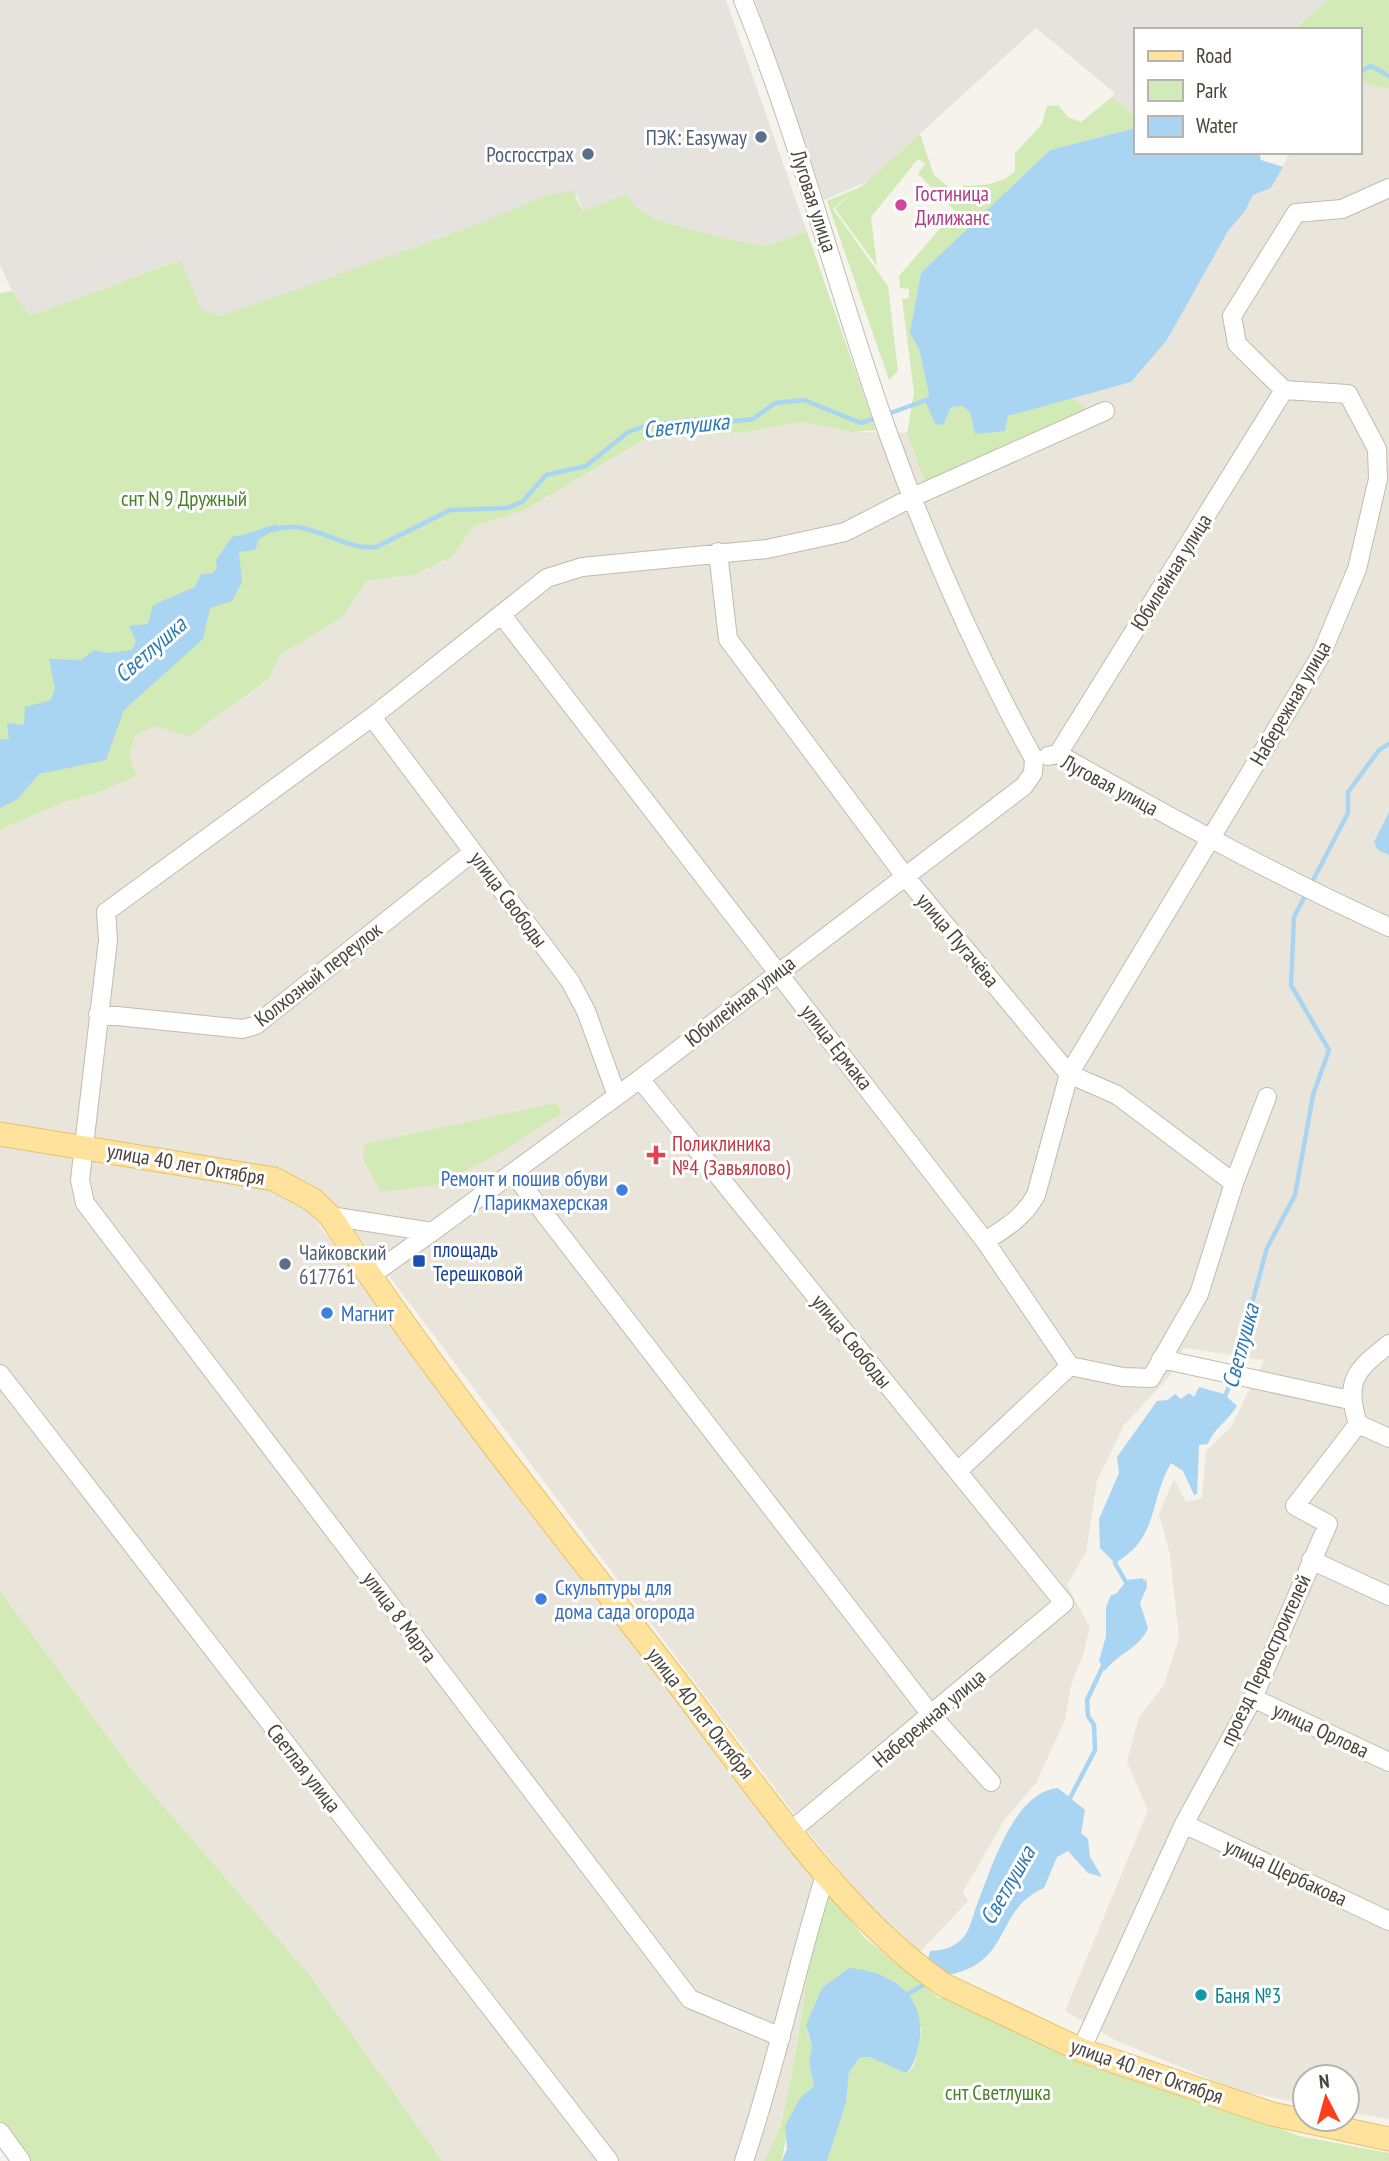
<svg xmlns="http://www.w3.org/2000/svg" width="1389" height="2161" font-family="'PT Sans Narrow',sans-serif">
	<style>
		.residential { fill: #eae5da }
		.industrial { fill: #e6e2dd }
		.green { fill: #d2eab5 }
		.water { fill: #a9d4f2 }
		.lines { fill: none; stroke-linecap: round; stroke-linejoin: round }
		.stream { stroke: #a9d4f2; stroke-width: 4.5 }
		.minor-casing { stroke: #c2bbae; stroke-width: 20 }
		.major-casing { stroke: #e6c16a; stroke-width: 25 }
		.minor { stroke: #fff; stroke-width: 18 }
		.major { stroke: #ffe39c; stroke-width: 23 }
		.service-dot { fill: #5c6f8a; stroke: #fff; stroke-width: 2.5 }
		.hotel-dot { fill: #d1479c; stroke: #fff; stroke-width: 2.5 }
		.health-dot { fill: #e0444e; stroke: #fff; stroke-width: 2.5 }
		.shop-dot { fill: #3f7fe0; stroke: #fff; stroke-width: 2.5 }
		.transit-dot { fill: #1a4fb4; stroke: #fff; stroke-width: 2.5 }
		.culture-dot { fill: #0f9aa8; stroke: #fff; stroke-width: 2.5 }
		.labels { text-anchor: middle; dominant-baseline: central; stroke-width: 6; stroke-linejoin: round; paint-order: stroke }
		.service-label { font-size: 21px; fill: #4e5e75; stroke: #fff; text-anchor: end }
		.hotel-label { font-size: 21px; fill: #b23c85; stroke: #fff; text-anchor: start }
		.street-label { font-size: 21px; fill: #4b4439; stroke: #fff }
		.park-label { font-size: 21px; fill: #4a7f2a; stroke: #fff }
		.health-label { font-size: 21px; fill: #be3a42; stroke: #fff; text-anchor: start }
		.shop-label { font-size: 21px; fill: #366cbe; stroke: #fff; text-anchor: start }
		.transit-label { font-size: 21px; fill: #164399; stroke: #fff; text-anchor: start }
		.culture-label { font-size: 21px; fill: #0d838f; stroke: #fff; text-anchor: start }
		.water-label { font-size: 23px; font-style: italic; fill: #2e7ab2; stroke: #fff }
	</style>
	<rect width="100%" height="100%" fill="#f6f3ec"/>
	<!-- residential -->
	<path class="residential" d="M1359,82l30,7v2030l-42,-7v-35h-42v27l-68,-14 -120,-49 -52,-30 83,-201 -21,-48 12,-45 25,-32 15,-47 -9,-83 -11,-41 15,-35 12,23 16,-4 4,-47 25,-24 33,-67 -80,-12 -14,28 -46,49 -27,56 -11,71 -19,33 23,42 -6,25 -13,34 -6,34 -29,63 -31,36 -42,73 5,9 -48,51 -60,-56 -55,-68 -452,-600 -31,-35 -22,-13 -31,-12 -269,-43v-295l61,-27 36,-10 40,-17 -8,-21 7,-20 19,-9 34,11 80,-57 10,-24 62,-39 26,-36 49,-7 37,-18 19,-30 51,-15 122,-71 100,-8 57,-10 50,10 123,2 51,-26 105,-26 36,-42 60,-109 18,-20 8,-16 19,-7 18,-36h69z
		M0,1145l263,40 42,22 522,684 -11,37 -29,172 -14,46 -9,15h-322l-131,-184 -178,-206 -133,-180z"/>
	<!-- industrial -->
	<path class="industrial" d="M0,0h726l81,232 -40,14 -33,-5 -77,-21 -22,-13 -52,4 -6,-15h-31l-82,34 -243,86 -19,-6 -23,-50 -149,56 -18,-25 -12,-26z
		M755,0h572l-33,30h-159l-1,86 -22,-19 3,-4 -79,-65 -168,153 -44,19z"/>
	<!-- green -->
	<path class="green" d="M1327,0h62v89l-30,-7v-52h-65z
		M1112,97l23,19v12l-85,22 -129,124 -10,59 8,16 10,46 -4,6 19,23 7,-17 12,-2 7,7 5,21 52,-25 43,-11 19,14 -164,70 -18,-47 7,-42 -12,-93 7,-1v-9l-9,-1 -1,-12 56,-65 -37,-37 7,-10 -7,-5 -47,58 6,49 -42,-57 24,-22 -26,22 55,77 10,85 -9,9 -62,-179 35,-15 58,-52 14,41 28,23 1,-13c17,2 40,-1 52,-14v-18l27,-29 5,-18 11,-1 10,12 13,5z
		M572,191l11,20 44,-17 8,13 22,13 77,21 33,5 40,-14 69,198 -24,2 -50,-10 -57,10 -101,8 -121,71 -50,15 -20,30 -37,18 -49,7 -25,36 -63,39 -10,23 -80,58 -34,-11 -19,9 -7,20 8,21 -40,17 -36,10 -61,27v-537l12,-2 18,25 150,-56 22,50 19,6 242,-86 83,-34z
		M556,1103l6,10 -59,38 -62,33 -60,8 -18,-33 2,-15z
		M0,1591l133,180 178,206 131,184h-416l-26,-40z
		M827,1891l38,47 75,61 3,-4 356,141 90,17v8h-562l19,-58 3,-31 11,-15h10l37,16 7,-7 8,-38 -105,-30 -10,34 5,14 -3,16 5,24 -14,12 -11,21 -7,42h-18c21,-33 25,-75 32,-112 9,-53 15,-107 31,-158z"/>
	<!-- water -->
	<path class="water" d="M1135,128v24h124l2,8 22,7 -12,21 -18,7 -8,16 -17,20 -61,109 -36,42 -123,34 -3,15 -30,3 -5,-22 -7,-6 -12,1 -7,17 -8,1 -11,-24 4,-6 -10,-46 -9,-16 11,-60 129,-123z
		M277,524l1,4 -19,11 -4,11 -16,2 3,30 -10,19 -22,7 -7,31 -79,71 -18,50 -67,14 -21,25 -18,9v-69l9,1 -2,-17 17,2 1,-18 26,-7 4,-12 -6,-29 32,1 13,-10 14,3 24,-3 4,-9 -7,-15 19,-2 5,-19 42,-18 6,-13 12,-1 4,-5 -1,-8 16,-23c16,-2 30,-9 45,-13z
		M1389,812v43l-11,-5 -4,-8z
		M1199,1387l25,7 13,12c-8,14 -24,23 -29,38l-9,1 -2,49 -3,1 -11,-24 -12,-8c-22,38 -12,75 -56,100l-15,-15 -1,-29 20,-46 -2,-16 40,-56 11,-1 7,-6 6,5 8,-6 5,4z
		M1143,1578l1,4 2,-4 1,9 -7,16 8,25c-9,21 -30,25 -43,43l-6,-10 7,-25v-29l5,-12 5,-1 11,-14z
		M1058,1788l27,22 -4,23 7,6 2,18 12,20 -14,-4 -20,-22 -11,6 -13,31c-52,22 -30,80 -104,88l-12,-17 2,-8c15,-1 23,-3 34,-14 6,-8 9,-21 12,-30 15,-37 37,-115 82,-119z
		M849,1968c43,3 79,29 70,76 -3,11 -4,21 -13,29l-36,-16h-10l-11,15 -3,31 -19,58h-45l5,-12 -2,-23 15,-28 14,-12 -5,-24 3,-16 -6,-21 16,-37z"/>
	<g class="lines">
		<!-- stream -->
		<path class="stream" d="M1359,72l12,-6 18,10
			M885,415l44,-16
			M273,530c38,-13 68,21 103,17l74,-37 57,-2 15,-6 24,-27 40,-9 42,-34 20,-7 65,-7 13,4 27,-3 22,-16 29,-3 57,23 15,-5
			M1310,886l38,-73v-21l31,-42 10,-6
			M1234,1370l33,-122 28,-53 18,-100 16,-45 -38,-65 3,-68 12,-23
			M1224,1399l8,-20
			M1116,1558l-1,5 12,21
			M1069,1800l26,-50 -1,-25 -6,-9 -1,-16 17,-36
			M906,1995l23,-13"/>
		<defs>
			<path id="minor" d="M743,0c58,142 94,292 146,436 40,111 88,220 145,323
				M718,552l10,87 176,236 165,199 48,21 117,88 33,-86
				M501,614l484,627 85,125 -112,105
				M372,717l198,264 16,30 31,85
				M1058,754l226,-364
				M1048,756l10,-2c109,62 217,121 331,173
				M98,1014l145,15 13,-4 217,-173
				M640,1079l424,524 -272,227
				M513,1173l419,543 59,66
				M330,1216l102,16 208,-153 384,-293 9,-13 1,-14
				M985,1241c21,-13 39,-24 51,-46l33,-121 252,-419 36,-86 21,-90 -1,-30 -29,-55 -64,-4 -47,-46 -5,-28 64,-103 46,-4 47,-21
				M370,1276l62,-44
				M1161,1359l189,41
				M1070,1366l53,11 28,1 48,-84 35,-111
				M0,1374l609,787
				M1358,1424l31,14
				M1311,1560l78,36
				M1253,1698l136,64
				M1184,1824l205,97
				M781,2037l-91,-38 -605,-796 -5,-23 28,-240 -2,-28 266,-195 175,-139 35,-11 185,-18 78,-17 68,-35 192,-86
				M1081,2050l103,-226 69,-126 75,-174 -33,-18 63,-82c-14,-44 -2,-54 31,-80
				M0,2132l21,29
				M744,2161c32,-95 52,-193 82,-289"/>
			<path id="major" d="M0,1134l274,45 39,21 17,16c105,160 226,310 343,461 79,102 165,235 271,308l137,65 191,64 117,25"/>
		</defs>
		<!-- minor casing -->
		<use href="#minor" class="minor-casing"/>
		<!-- major casing -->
		<use href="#major" class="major-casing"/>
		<!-- minor -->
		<use href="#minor" class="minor"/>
		<!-- major -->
		<use href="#major" class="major"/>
	</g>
	<!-- markers -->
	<g class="service-dot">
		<circle cx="761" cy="137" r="7"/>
		<circle cx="588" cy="154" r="7"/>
		<circle cx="285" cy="1264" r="7"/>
	</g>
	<circle class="hotel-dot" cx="901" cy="205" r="7"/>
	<path class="health-dot" d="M652.5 1144.5h7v7h7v7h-7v7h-7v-7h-7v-7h7z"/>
	<g class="shop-dot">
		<circle cx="622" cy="1190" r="7"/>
		<circle cx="327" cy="1313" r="7"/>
		<circle cx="541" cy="1599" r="7"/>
	</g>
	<rect class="transit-dot" x="412" y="1254" width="14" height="14" rx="3.5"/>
	<circle class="culture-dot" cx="1201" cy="1995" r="7"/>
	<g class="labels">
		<!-- service labels -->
		<g class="service-label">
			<text x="747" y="137">ПЭК: Easyway</text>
			<text x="574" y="154">Росгосстрах</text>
			<text x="299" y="1252" text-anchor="start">Чайковский<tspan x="299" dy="24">617761</tspan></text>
		</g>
		<!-- hotel labels -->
		<g class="hotel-label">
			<text x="915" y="193">Гостиница<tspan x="915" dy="24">Дилижанс</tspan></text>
		</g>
		<!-- street labels -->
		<g class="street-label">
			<text transform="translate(814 201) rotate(72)">Луговая улица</text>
			<text transform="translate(1171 572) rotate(-58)">Юбилейная улица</text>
			<text transform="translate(1290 703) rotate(-60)">Набережная улица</text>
			<text transform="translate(1110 785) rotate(28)">Луговая улица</text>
			<text transform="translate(509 899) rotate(53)">улица Свободы</text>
			<text transform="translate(958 940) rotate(50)">улица Пугачёва</text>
			<text transform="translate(318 974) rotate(-38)">Колхозный переулок</text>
			<text transform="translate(740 1001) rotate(-38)">Юбилейная улица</text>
			<text transform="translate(837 1047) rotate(52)">улица Ермака</text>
			<text transform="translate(186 1164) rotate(10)">улица 40 лет Октября</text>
			<text transform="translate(852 1341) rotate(51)">улица Свободы</text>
			<text transform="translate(400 1617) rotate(53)">улица 8 Марта</text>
			<text transform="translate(1265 1660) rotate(-65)">проезд Первостроителей</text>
			<text transform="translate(701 1713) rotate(52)">улица 40 лет Октября</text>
			<text transform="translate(929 1718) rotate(-40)">Набережная улица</text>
			<text transform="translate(1321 1730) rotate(25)">улица Орлова</text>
			<text transform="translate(304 1768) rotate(52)">Светлая улица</text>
			<text transform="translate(1286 1872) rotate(25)">улица Щербакова</text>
			<text transform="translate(1147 2071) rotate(19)">улица 40 лет Октября</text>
		</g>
		<!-- park labels -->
		<g class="park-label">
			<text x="184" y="498">снт N 9 Дружный</text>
			<text x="998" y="2092">снт Светлушка</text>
		</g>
		<!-- health labels -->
		<g class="health-label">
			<text x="672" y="1143">Поликлиника<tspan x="672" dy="24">№4 (Завьялово)</tspan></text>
		</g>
		<!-- shop labels -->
		<g class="shop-label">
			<text x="608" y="1178" text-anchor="end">Ремонт и пошив обуви<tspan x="608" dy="24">/ Парикмахерская</tspan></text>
			<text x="341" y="1313">Магнит</text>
			<text x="555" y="1587">Скульптуры для<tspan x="555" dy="24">дома сада огорода</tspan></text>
		</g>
		<!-- transit labels -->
		<g class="transit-label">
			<text x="433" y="1249">площадь<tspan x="433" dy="24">Терешковой</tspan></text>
		</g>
		<!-- culture labels -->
		<g class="culture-label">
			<text x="1215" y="1995">Баня №3</text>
		</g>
		<!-- water labels -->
		<g class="water-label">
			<text transform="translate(686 425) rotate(-6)">Светлушка</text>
			<text transform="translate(150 649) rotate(-41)">Светлушка</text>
			<text transform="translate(1240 1346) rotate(-75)">Светлушка</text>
			<text transform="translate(1007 1885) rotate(-60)">Светлушка</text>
		</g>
	</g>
	<!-- legend -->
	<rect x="1134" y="28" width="228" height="126" fill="#ffffff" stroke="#b7b4b0" stroke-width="2"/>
	<rect x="1148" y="51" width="35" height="10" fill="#ffe39c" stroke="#b7b4b0" stroke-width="2"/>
	<text x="1196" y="63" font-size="21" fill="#4b4439">Road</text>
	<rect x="1148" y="80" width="35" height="21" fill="#d2eab5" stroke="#b7b4b0" stroke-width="2"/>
	<text x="1196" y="98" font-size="21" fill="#4b4439">Park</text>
	<rect x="1148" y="116" width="35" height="21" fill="#a9d4f2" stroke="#b7b4b0" stroke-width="2"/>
	<text x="1196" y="133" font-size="21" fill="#4b4439">Water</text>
	<!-- north arrow -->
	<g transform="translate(1326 2098) rotate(354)"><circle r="33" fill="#ffffff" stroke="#b7b4b0" stroke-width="2"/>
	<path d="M0-5L12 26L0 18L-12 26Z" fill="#fc3f1d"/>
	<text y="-10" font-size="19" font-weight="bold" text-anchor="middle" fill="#4b4439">N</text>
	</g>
</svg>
